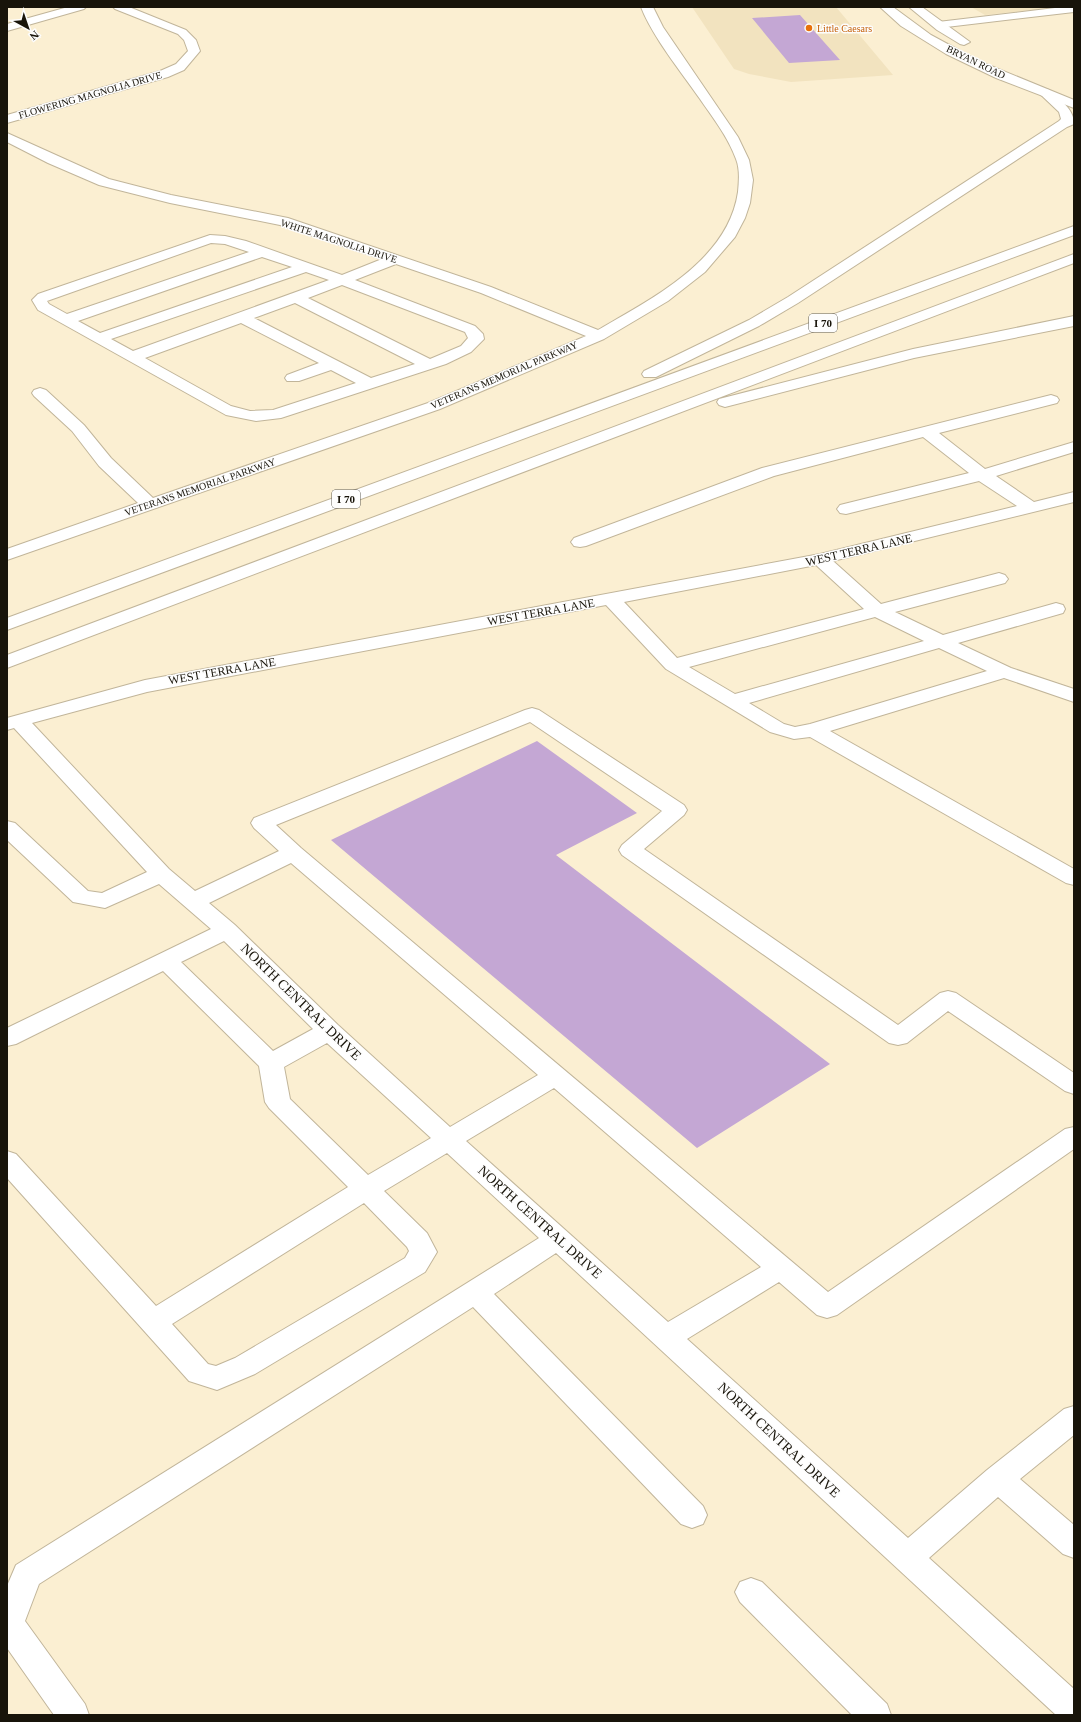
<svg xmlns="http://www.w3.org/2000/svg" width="1081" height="1722" font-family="Georgia,serif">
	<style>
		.built { fill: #f2e3bf }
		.building { fill: #c4a7d4 }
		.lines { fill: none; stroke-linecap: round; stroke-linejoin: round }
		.minor-casing { stroke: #c1b59a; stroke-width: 2 }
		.major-casing { stroke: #c1b59a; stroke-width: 2 }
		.highway-casing { stroke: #c1b59a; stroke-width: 2 }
		.minor { fill: #fff; fill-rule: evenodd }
		.major { fill: #fff; fill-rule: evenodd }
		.highway { fill: #fff; fill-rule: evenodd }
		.food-dot { fill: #e8710a; stroke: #fdfdfd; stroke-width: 1.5 }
		.labels { text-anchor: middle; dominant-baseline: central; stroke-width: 3; stroke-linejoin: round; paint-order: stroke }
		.far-food-label { font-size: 10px; fill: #c56008; stroke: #fdfdfd; text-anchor: start }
		.far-street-label { font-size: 10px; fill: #18140a; stroke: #fdfdfd }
		.shield { fill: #fdfdfd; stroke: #5d5a53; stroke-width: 1 }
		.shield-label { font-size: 11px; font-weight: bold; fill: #18140a }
		.street-label { font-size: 12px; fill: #18140a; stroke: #fdfdfd }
		.near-street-label { font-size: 14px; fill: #18140a; stroke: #fdfdfd }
	</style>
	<rect width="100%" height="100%" fill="#fbefd2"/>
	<!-- built -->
	<path class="built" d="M692,7h144l57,68 -102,7 -42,-8 -15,-5z
		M971,7h92l-78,8z"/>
	<!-- building -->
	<path class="building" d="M800,15l40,45 -51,3 -37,-45z
		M537,741l100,72 -81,42 274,209 -133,84 -366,-308z"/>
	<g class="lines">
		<defs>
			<path id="minor" d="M68,7h18l-2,2 -77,22v-7z
				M113,7h16l57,23 10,10 4,11 -16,19 -16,7 -161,46v-8l153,-44 16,-7 12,-13 -4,-11 -6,-6 -63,-25z
				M641,7h12l10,20 75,110 11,23 4,20 -3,23 -5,15 -10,19 -30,35 -37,29 -64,38 -164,70 -433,151v-11l131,-46 -39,-37 -27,-35 -38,-35 -2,-3 2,-3 6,-2 6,2 38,35 27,33 42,40 275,-95 158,-67 -105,-43 -85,-29 -41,16 120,46 8,8 1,5 -13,13 -25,12 -165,54 -25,3 -30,-6 -188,-105 -6,-10 6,-6 172,-59 15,1 21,5 96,34 40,-16 -102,-34 -110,-22 -71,-18 -51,-22 -41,-21v-9l102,46 62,16 117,23 203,69 107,43c53,-31 130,-69 140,-138 1,-11 2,-23 -2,-33 -8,-22 -23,-41 -36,-60 -18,-26 -48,-63 -59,-92zM211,243l14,1 24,8 -182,62 -18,-10 -2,-3zM262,257l30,10 -192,66 -22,-12zM306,272l23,8 -196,71 -22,-12zM342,285l123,47 3,6 -7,8 -31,13 -122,-61zM295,303l120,61 -44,14 -117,-60zM241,323l78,40 -32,12 -2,3 2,3h12l32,-11 25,13 -83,27 -23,1 -19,-5 -86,-48z
				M1063,7h11v5l-136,16 -6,-3 6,-3z
				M1051,395l6,2 2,3 -2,3 -118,30 46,36 89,-27v10l-78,24 38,26 40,-10v10l-241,59 48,43 118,-31 6,2 3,4 -3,4 -110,29 48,23 106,-30 7,-2 7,2 2,4 -2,4 -105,30 53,25 63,21v13l-70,-24 -174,53 244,138v16l-8,-2 -256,-146 -16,2 -24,-7 -104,-63 -60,-64 -459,87 -115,31 137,146 26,22 84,-40 -25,-23 -3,-5 3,-5 271,-108 7,-2 7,2 145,95 3,5 -3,5 -40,34 254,176 42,-32 8,-2 8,2 118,80v21l-9,-3 -117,-80 -41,32 -9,2 -9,-2 -267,-188 -3,-5 3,-5 40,-34 -132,-89 -254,103 25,23 527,444 237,-163 9,-2v22l-237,166 -10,3 -10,-3 -38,-33 -92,57 221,199 79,-68 77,-61 10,-3v29l-54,44 54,46v33l-11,-4 -65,-57 -69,61 145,131v26h-18l-500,-462 -62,41 209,212 4,9 -4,9 -11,4 -11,-4 -208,-217 -434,277 -14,37 60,83 4,11h-35l-47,-67v-62l9,-21 523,-327 -92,-85 -63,38 43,42 10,19 -12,20 -170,102 -38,16 -28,-9 -182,-203v-27l9,3 140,152 192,-119 -79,-79 -4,-6 -6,-36 -96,-95 -147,73 -9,2v-18l204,-99 -52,-45 -54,24 -32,-6 -66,-62v-19l8,2 73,68 14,2 45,-21 -133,-144 -7,2v-12l138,-38 675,-126 197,-48 -38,-25 -133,33 -6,-1 -3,-4 3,-4 129,-32 -46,-36 -149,39 -188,70 -6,1 -6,-1 -3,-4 3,-4 188,-70zM816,565l48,44 -187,49 -53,-56zM875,617l49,24 -189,53 -46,-27zM939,648l48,23 -177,53 -15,3 -11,-3 -35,-21zM291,863l247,212 -88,52 -112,-102 -103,-100 -26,-22zM224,941l89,88 -40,22 -92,-89zM327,1043l104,95 -63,37 -78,-76 -6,-32zM554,1088l207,179 -93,55 -202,-181zM364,1203l43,44 2,4 -4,7 -170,100 -19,8 -8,-2 -36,-40z
				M751,1578l11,4 125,122 4,11h-39l-112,-113 -5,-10 5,-10z"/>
			<path id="major" d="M880,7h13l38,28 48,26 95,39v8l-78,-30 -50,-24 -45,-28z
				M909,7h13l48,35 -6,3 -4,-1 -23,-14z"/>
			<path id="highway" d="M1045,89l4,1c12,11 25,19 25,34l-7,3 -269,176 -39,23 -103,51h-12l-2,-3 2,-3 105,-51 39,-23 271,-176 2,-2 -2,-7 -20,-19z
				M1074,226v9l-1067,395v-12z
				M1074,254v9l-1067,405v-13z
				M1074,316v10l-160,32 -189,49 -6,-2 -2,-3 2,-3 194,-50z"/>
		</defs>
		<!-- minor casing -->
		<use href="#minor" class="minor-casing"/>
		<!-- major casing -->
		<use href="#major" class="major-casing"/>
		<!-- highway casing -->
		<use href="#highway" class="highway-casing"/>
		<!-- minor -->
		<use href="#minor" class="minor"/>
		<!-- major -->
		<use href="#major" class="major"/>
		<!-- highway -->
		<use href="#highway" class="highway"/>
	</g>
	<!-- markers -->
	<circle class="food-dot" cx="809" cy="28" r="4"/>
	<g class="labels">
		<!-- far-food labels -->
		<g class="far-food-label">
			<text x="817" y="28">Little Caesars</text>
		</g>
		<!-- far-street labels -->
		<g class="far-street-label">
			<text transform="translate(976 62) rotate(26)">BRYAN ROAD</text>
			<text transform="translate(90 95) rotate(-16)">FLOWERING MAGNOLIA DRIVE</text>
			<text transform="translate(339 241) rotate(18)">WHITE MAGNOLIA DRIVE</text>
			<text transform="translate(504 375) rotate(-23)">VETERANS MEMORIAL PARKWAY</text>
			<text transform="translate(200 487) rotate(-19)">VETERANS MEMORIAL PARKWAY</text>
		</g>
		<!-- shield labels -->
		<g class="shield">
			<rect x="809" y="314" width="28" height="18" rx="3"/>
			<rect x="332" y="490" width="28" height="18" rx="3"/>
		</g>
		<g class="shield-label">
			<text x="823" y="323">I 70</text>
			<text x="346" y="499">I 70</text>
		</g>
		<!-- street labels -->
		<g class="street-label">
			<text transform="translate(859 550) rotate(-13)">WEST TERRA LANE</text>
			<text transform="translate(541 612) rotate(-10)">WEST TERRA LANE</text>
			<text transform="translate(222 671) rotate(-10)">WEST TERRA LANE</text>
		</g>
		<!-- near-street labels -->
		<g class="near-street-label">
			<text transform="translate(301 1002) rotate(44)">NORTH CENTRAL DRIVE</text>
			<text transform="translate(540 1222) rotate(42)">NORTH CENTRAL DRIVE</text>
			<text transform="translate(779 1440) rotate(43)">NORTH CENTRAL DRIVE</text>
		</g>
	</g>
	<!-- border -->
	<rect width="1081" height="1722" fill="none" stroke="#18140a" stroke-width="16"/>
	<!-- north arrow -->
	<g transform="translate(28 28) rotate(140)" stroke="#fdfdfd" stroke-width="3" paint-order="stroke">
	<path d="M0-3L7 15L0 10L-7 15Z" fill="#18140a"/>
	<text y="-6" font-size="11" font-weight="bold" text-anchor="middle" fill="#18140a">N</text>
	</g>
</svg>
